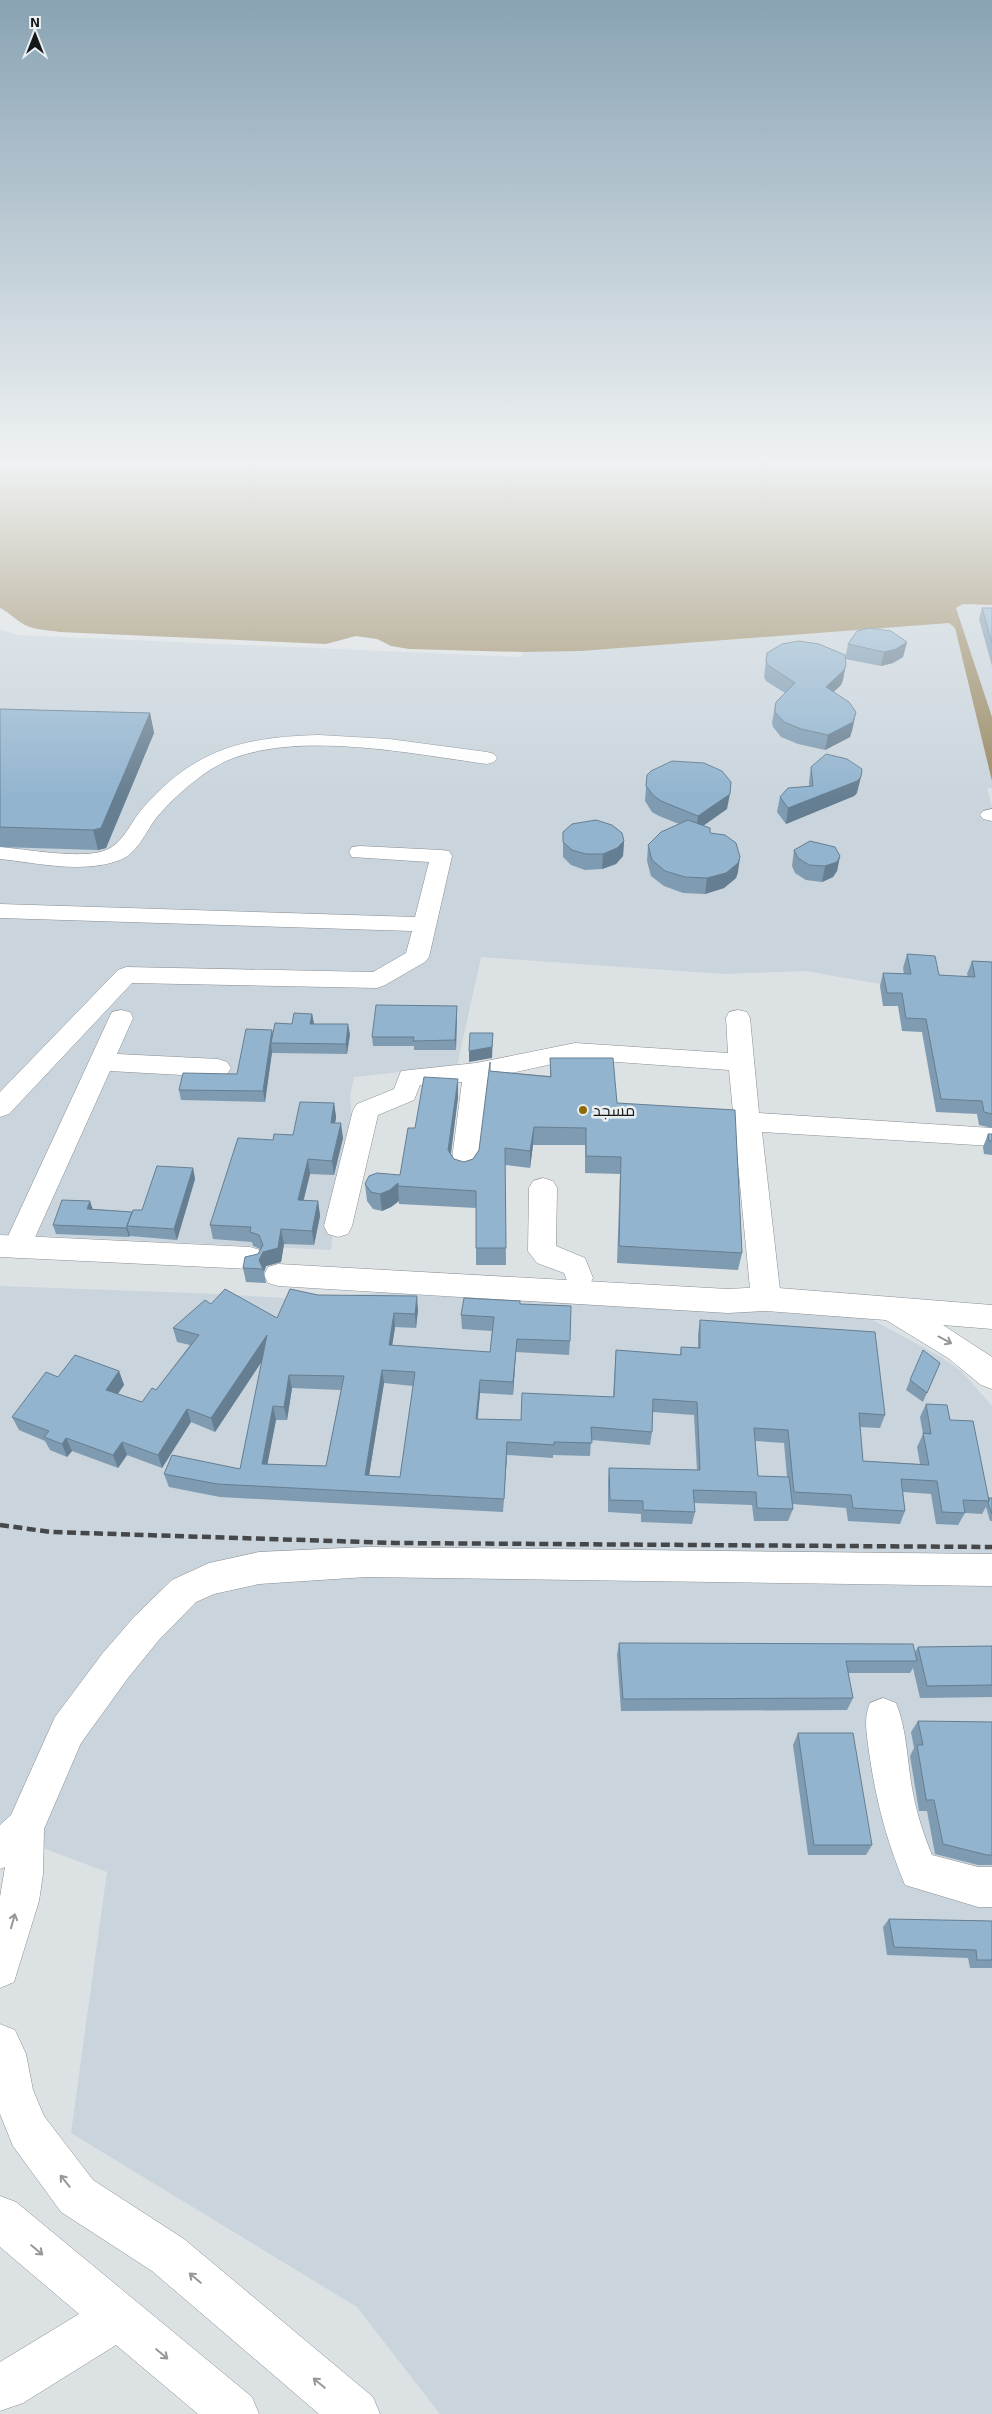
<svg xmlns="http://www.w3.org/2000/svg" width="992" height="2414" font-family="Georgia,Cairo,serif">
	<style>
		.built { fill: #c9d4dc }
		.water { fill: #9a8a66 }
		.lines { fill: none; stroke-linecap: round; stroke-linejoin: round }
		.minor-casing { stroke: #8a8e92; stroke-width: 1 }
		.major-casing { stroke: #8a8e92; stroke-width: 1 }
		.minor { fill: #fff; fill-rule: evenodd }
		.major { fill: #fff; fill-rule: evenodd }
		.rail { stroke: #454749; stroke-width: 4.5; stroke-dasharray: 9 4.5; stroke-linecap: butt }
		.wall { fill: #7e9bb2; fill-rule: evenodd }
		.shaded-wall { fill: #667e91 }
		.building { fill: #92b4cf; stroke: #667e91; fill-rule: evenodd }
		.oneway { stroke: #969798 }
		.poi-dot { fill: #8b6a0a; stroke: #e9eef1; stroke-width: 2 }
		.labels { text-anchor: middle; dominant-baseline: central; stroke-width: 5; stroke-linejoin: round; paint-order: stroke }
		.poi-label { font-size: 16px; fill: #161719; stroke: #e9eef1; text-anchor: start }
	</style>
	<rect width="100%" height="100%" fill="#dce1e4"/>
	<!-- built -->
	<path class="built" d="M963,604l29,1v112l-36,-109z
		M940,623h9l6,5 37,153v7h-5l5,19v182l-111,-5 -76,-13 -81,3 -243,-17 -24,109 -103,11 -4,19 2,32 -11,30 -10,92 -331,-16v-605l18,6 503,22 2,-5 58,-1z
		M0,1286l219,8 81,5 101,-8 468,27 74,40 19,14 30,34v1008h-552l-83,-107 -286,-174 36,-261 -107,-40z"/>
	<!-- water -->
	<path class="water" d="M0,461h992v144l-29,-1 -7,4 36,109v64l-37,-153 -6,-5 -368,28 -58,1 -114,-3 -18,-3 -14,-7 -21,-3 -30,8 -266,-12c-13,-2 -29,-2 -40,-10 -7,-5 -12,-10 -20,-14z"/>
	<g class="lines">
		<defs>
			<path id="minor" d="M319,735l70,4 98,13 7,2 3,4 -3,4 -7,2c-76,-10 -183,-33 -256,-5 -27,11 -55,36 -74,58 -11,14 -19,36 -37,43 -37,14 -82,3 -120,-1v-12c26,2 82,13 106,3 18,-7 25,-29 37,-42 51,-59 101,-71 176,-73z
				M992,809v12l-9,-2 -3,-4 3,-4z
				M360,846l81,4 8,1 3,5 -23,101 -4,5 -40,23 -8,3 -245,-5 -123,131 -9,3v-25l118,-122 8,-3 247,5 33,-19 6,-22 -412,-13v-14l415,13 14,-55 -77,-5 -3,-5 3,-5z
				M121,1010l9,2 3,6 -16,36 101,5 9,3 4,6 -4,6 -9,3 -108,-6 -83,184 -10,3 -10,-3 -4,-8 106,-229 3,-6z
				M738,1010l9,2 3,6 9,95 233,15v18l-230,-14 19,167 -5,8 -10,4 -10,-4 -5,-8 -22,-229 -154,-11 -87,19 -11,89 -4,7 -9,3 -9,-3 -4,-7 11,-85 -42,3 -6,15 -36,15 -26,111 -4,8 -10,3 -10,-3 -4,-8 29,-116 4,-6 37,-15 7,-18 75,-8 99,-20 153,10 -2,-35 3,-6z
				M543,1178l10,3 4,7 -1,58 29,12 8,20 -4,8 -10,3 -10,-3 -5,-13 -27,-10 -9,-12 1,-63 4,-7z
				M366,1547l626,7v32l-626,-9 -107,7 -45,10 -18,8 -38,39 -30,37 -47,65 -37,86 -1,45 -4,27 -25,81 -14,6v-91l5,-30 -5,2v-44l11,-10 44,-98 47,-63 32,-37 38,-37 37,-17 50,-11z
				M883,1698l13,5c11,27 11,57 16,85 4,23 11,45 20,67l46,12h14v40h-14l-73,-22c-19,-46 -29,-84 -36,-133 -2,-18 -6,-32 1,-49z
				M0,2024l15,6 11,24 7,36 11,26 49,64 91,59 189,158 7,17h-61l-167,-143 -91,-59 -48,-66 -13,-32z
				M0,2196l16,6 236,195 7,17h-61l-82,-69 -93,58 -23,8v-49l79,-48 -79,-67z"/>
			<path id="major" d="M0,1235l250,12 10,3 4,8 -4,8 -10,3 -250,-12z
				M278,1264l450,25 38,-2 226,18v24l-49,-4 49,32v32l-11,-4 -33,-27 -62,-38 -120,-9 -38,2 -450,-27 -10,-3 -4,-8 4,-8z"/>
		</defs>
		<!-- minor casing -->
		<use href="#minor" class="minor-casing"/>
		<!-- major casing -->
		<use href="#major" class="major-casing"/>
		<!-- minor -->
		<use href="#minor" class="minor"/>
		<!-- major -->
		<use href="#major" class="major"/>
		<!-- rail -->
		<path class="rail" d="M0,1525l51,7 345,11 596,4"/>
	</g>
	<!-- wall -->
	<path class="wall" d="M982,608h10v58l-13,-47z
		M907,642l-4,15 -10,6 -12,3 -36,-7 3,-15z
		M767,653l76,27 -2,5 -8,7 20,35 -3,10 -25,13 -27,-6 -17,-7 -8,-10 -1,-5 3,-15 10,-14 -19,-12 -2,-4z
		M0,709l150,4 4,20 -48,115 -8,2 -98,-3z
		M811,767l46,26 -3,3 -68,28 -9,-12 3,-15 29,-11v-4z
		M647,775l80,34 -24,16 7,8 28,39 -2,6 -12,10 -19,6 -22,-1 -19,-7 -13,-10 -4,-15 1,-16 31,-21 -20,-8 -7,-4 -7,-11z
		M563,832l61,9 -1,15 -7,8 -14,5 -17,1 -14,-5 -8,-8z
		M794,850l46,6 -3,15 -4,6 -11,5 -16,-2 -11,-7 -3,-7z
		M907,954l32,21 29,2 -1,-3 5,-13 20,1v166l-13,-3 -2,-11 -41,-2 -14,-80 -20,-1 -4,-25h-15l-3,-20 3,-13 21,1 -1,-6z
		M457,1006l-1,44h-42v-4h-41l-1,-9z
		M312,1014l2,10 36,10 -3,20 -75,-1v-1l-7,50 -84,-2 -2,-10 58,-16 36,-41z
		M550,1058l67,45 125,150 -4,17 -121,-7 3,-89 -35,-1v-28h-52l-3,23 -25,-3 1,100h-30v-57l-77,-4v-3l-8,6 -9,4 -9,-2 -6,-8 -2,-17 35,-9 15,-47 43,-31 -7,57 3,5 10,3 9,-3 6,-9 11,-79 60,5z
		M334,1103l2,14 -1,6 8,15 -9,37 -24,-1 -7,27h15l2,15 -6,29 -30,-1 -3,18 -15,4 -2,6 2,11 -20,-1 -3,-14 15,-14 2,-5 -7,-3 -1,-4 -39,-3 -3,-14 63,-85 20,-5z
		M988,1134h4v21l-8,-1 -1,-7z
		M193,1168l2,11 -18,61 -47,-4v-1l-1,2 -73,-3 -3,-9 40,-16 39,3 10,-2z
		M318,1295l100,15 -2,18 -21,-1 -3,19 98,6 2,-21 -30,-2 -1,-14 59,-11 50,37 -1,14 -53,-3 -3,43 -33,-2 -2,26 43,1 92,-23 2,-33 1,-14 64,5 1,-8 17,1v-14l2,-14 185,95 -5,13 -20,-1 3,34 57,3 -3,-17 6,-13 -3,-17 6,-13 24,16 39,78h3v23h-2l-4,-14 -4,7 -17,-1 -7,12 -22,-1 -5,-30 -28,-2 2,19 -5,13 -52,-3 -2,-13 -54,-4 1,5 -5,12h-34l-2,-16 -58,-2 1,9 -3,12 -51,-2v-8l-33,-2v-32l1,-12 88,2 -3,-55 -41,-3 -1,20 -2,13 -59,-5 -1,16 -37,-1v3l-46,-3 -4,57 -283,-15 -51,-10 -5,-13 76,-5 22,-108 -47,71 -24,-10 -29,46 -35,-13 -9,13 -46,-17 -5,6 -17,-7 -5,-9 -26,-11 -7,-13 46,-40 61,-6 5,14 -6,9 24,8 14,-12 34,-45 -13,-3 -4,-14 38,-24 66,14zM384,1383l29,3 -13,91 -31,-2zM292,1388l49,2 -15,76 -59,-2 9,-44h11zM755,1441l29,2 3,34 -29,-1z
		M940,1363l-17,39 -17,-12 4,-10z
		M619,1643l296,9 3,-5 74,-1v51l-72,1 -7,-30 -3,5h-62l5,25 -6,12 -226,1 -4,-56z
		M918,1721l74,1v143h-14l-43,-11 -8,-43h-8l-9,-55 4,-8 -3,-16z
		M798,1733l74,112 -6,10h-58l-15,-110z
		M889,1919l103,2v47h-22l-2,-10 -81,-3 -4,-28z"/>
	<!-- shaded-wall -->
	<path class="shaded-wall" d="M907,642l-4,15 -10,6 -12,3 3,-14z
		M846,665l-3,15 -2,5 -18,17 3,-15z
		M856,712l-3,15 -3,10 -25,13 3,-15z
		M150,713l4,20 -48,115 -8,2 -5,-20z
		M861,777l-4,16 -3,3 -68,28 2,-16z
		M730,794l-3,15 -31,22 2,-15z
		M624,841l-1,15 -7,8 -14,5 1,-15z
		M840,856l-3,15 -4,6 -11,5 3,-16z
		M740,857l-2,15 -2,6 -12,10 -19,6 2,-16z
		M457,1006v9l-1,35 -1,-10z
		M312,1014l2,10h-4z
		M348,1024l2,10 -3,20 -1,-10z
		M272,1030l2,10 -3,3 1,9 -7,50 -2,-11z
		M493,1033l-1,25 -23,4v-11z
		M458,1079v18l-9,70 -1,-17z
		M334,1103l2,14 -3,20 -2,-14z
		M341,1123l2,15 -9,37 -2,-14z
		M534,1127l-1,18 -3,23v-17z
		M308,1159l2,15 -10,41 -2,-15z
		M193,1168l2,11 -18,61 -3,-11z
		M398,1183v3l1,15 -8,6 -9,4 -2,-17z
		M90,1201l3,9 -6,-1z
		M318,1201l2,15 -6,29 -2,-14z
		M127,1227l3,8 -1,2 -3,-9z
		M281,1229l3,15 -3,18 -15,4 -2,6 -5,-12 4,-8z
		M417,1296l1,14 -2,18 -1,-14z
		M394,1313l1,14 -5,32 -1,-14z
		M267,1335l3,14 -55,83 -4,-14z
		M517,1339l-1,13 -3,43v-13z
		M382,1370l2,13 -17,105 -2,-13z
		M119,1371l5,14 -13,18 -5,-13z
		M289,1375l3,13 -5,32 -3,-13z
		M480,1380v13l-4,39v-13z
		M273,1406l3,14 -11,57 -3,-13z
		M187,1409l4,13 -29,46 -4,-13z
		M66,1438l6,13 -5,6 -5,-13z
		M122,1442l5,13 -9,13 -5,-13z
		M507,1442v13l-4,57 1,-13z"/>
	<!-- building -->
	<path class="building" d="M982,608h10v35z
		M869,628l22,3 16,11 -11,7 -12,3 -36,-8 9,-13z
		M799,641l20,3 26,11 1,10 -2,5 -18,17 23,15 7,10 -3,10 -25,13 -27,-6 -17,-7 -9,-10v-5l1,-5 19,-19 -26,-17 -3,-4 1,-9 15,-9z
		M0,709l150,4 -49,115 -8,2 -93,-3z
		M826,754l21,5 15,10 -1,8 -4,4 -69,27 -8,-11 8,-9 25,-2 -2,-19z
		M672,761l32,2 18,8 9,11 -1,12 -32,22 -37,-15 -7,-5 -8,-10 1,-11 4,-4z
		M596,820l16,5 10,8 2,8 -7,7 -14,6h-17l-14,-4 -9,-8v-10l9,-8z
		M688,820l22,8v5l15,2 11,8 4,14 -2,6 -12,10 -19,5 -22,-1 -20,-6 -13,-11 -4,-15 13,-13z
		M810,841l25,6 5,9 -3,6 -12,4 -16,-1 -11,-7 -4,-8z
		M907,954l28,2 4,19 36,2 -3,-16 20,1v152l-8,-2 -2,-11 -41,-2 -15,-80 -20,-1 -4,-25h-15l-4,-20 28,1z
		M376,1005l81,1 -2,34 -42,1 1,-4h-42z
		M294,1013l18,1 -2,10h38l-2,20 -75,-1 4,-20 17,1z
		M246,1029l26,1 -9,61 -84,-1 4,-17 54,1z
		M470,1033h23l-1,14 -23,4z
		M550,1058h63l4,45 118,7 7,143 -123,-7 2,-89 -35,-1v-28l-52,-1 -4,24 -25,-3 1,100h-30v-57l-78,-5v-3l-8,7 -10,4 -9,-2 -6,-8 4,-8 8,-3 23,2 8,-47h7l9,-51 34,2 -10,71 6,9 10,3 9,-3 6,-9 11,-88v9l61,6z
		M300,1102l34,1 -3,20h10l-9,38 -24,-2 -10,41 20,1 -6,30 -31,-2 -3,19 -15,4 -4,8 4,9 -20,-1 2,-11 13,-3 5,-9 -4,-10 -9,-3 1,-5 -41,-2 28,-87 35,2 1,-6 19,1z
		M988,1134h4v7h-3z
		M157,1166l36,2 -19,61 -47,-3 6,-16h9z
		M62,1200l28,1 -3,8 45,3 -6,16 -73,-3z
		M225,1289l52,29 13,-29 28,6 99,1 -2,18 -21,-1 -5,32 101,7 4,-35 -33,-2 3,-17 56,3v3l51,2 -1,35 -53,-2 -4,43 -33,-2 -4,39 45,1 1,-27 92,4 2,-47 65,5v-8l19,1v-28l175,12 10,83 -26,-2 4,48 66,4 -6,-32 8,1 -5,-30 21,1 3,15 23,1 16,80 -26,-1 2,13 -23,-1 -5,-31 -36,-2 4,32 -52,-3 -2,-13 -57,-3 -6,-62 -34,-2 4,48 31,1 4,32 -36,-1 -1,-16 -63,-2 2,22 -52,-2v-9l-33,-1 -1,-32 91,2 -3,-68 -44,-3 -1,33 -61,-5 1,16 -38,-1v3l-47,-3 -3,57 -287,-15 -53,-10 8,-19 68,14 27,-134 -56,83 -24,-9 -29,46 -36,-13 -9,13 -47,-17 -4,6 -18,-7 5,-6 -37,-14 34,-45 12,5 17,-22 44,16 -13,19 36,12 10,-14 4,2 43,-55 -26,-7 32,-28 6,4zM382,1370l33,2 -15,105 -35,-2zM289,1375l55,1 -18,90 -64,-2 11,-58 11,1z
		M923,1350l17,13 -13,30 -17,-13z
		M989,1498h3v16l-4,-11 1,-2z
		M619,1643l294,1 4,17h-71l7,37 -230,1z
		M992,1646v39l-65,1 -9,-39z
		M918,1721l74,1v133h-5l-44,-11 -9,-44h-8v-2l-9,-53h6z
		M798,1733h55l19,112h-58z
		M889,1919l103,2v39h-15l-1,-10 -82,-3z"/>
	<!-- one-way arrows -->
	<defs><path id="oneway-shaft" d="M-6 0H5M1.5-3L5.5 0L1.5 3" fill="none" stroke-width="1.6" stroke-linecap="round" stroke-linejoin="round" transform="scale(1.25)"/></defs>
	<g class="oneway">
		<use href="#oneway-shaft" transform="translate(945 1340) rotate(28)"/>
		<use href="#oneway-shaft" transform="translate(13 1921) rotate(-74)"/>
		<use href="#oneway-shaft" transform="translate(65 2181) rotate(-129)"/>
		<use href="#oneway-shaft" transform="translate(37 2250) rotate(40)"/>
		<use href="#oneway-shaft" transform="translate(195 2278) rotate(-140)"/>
		<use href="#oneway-shaft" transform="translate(162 2354) rotate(40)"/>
		<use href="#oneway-shaft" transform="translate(319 2383) rotate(-140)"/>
	</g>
	<!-- sky -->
	<linearGradient id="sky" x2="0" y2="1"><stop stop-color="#89a3b4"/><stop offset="0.58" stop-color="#eff2f3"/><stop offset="1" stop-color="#eff2f3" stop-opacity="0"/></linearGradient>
	<rect width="992" height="799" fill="url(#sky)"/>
	<!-- markers -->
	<circle class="poi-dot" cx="583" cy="1110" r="5"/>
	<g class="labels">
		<!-- poi labels -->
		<g class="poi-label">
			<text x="593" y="1110">مسجد</text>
		</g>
	</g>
	<!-- north arrow -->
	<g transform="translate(35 35)" stroke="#e9eef1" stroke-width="4" paint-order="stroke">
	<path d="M0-4L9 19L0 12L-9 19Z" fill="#161719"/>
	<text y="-8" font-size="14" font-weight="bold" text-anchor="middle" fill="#161719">N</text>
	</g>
</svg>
